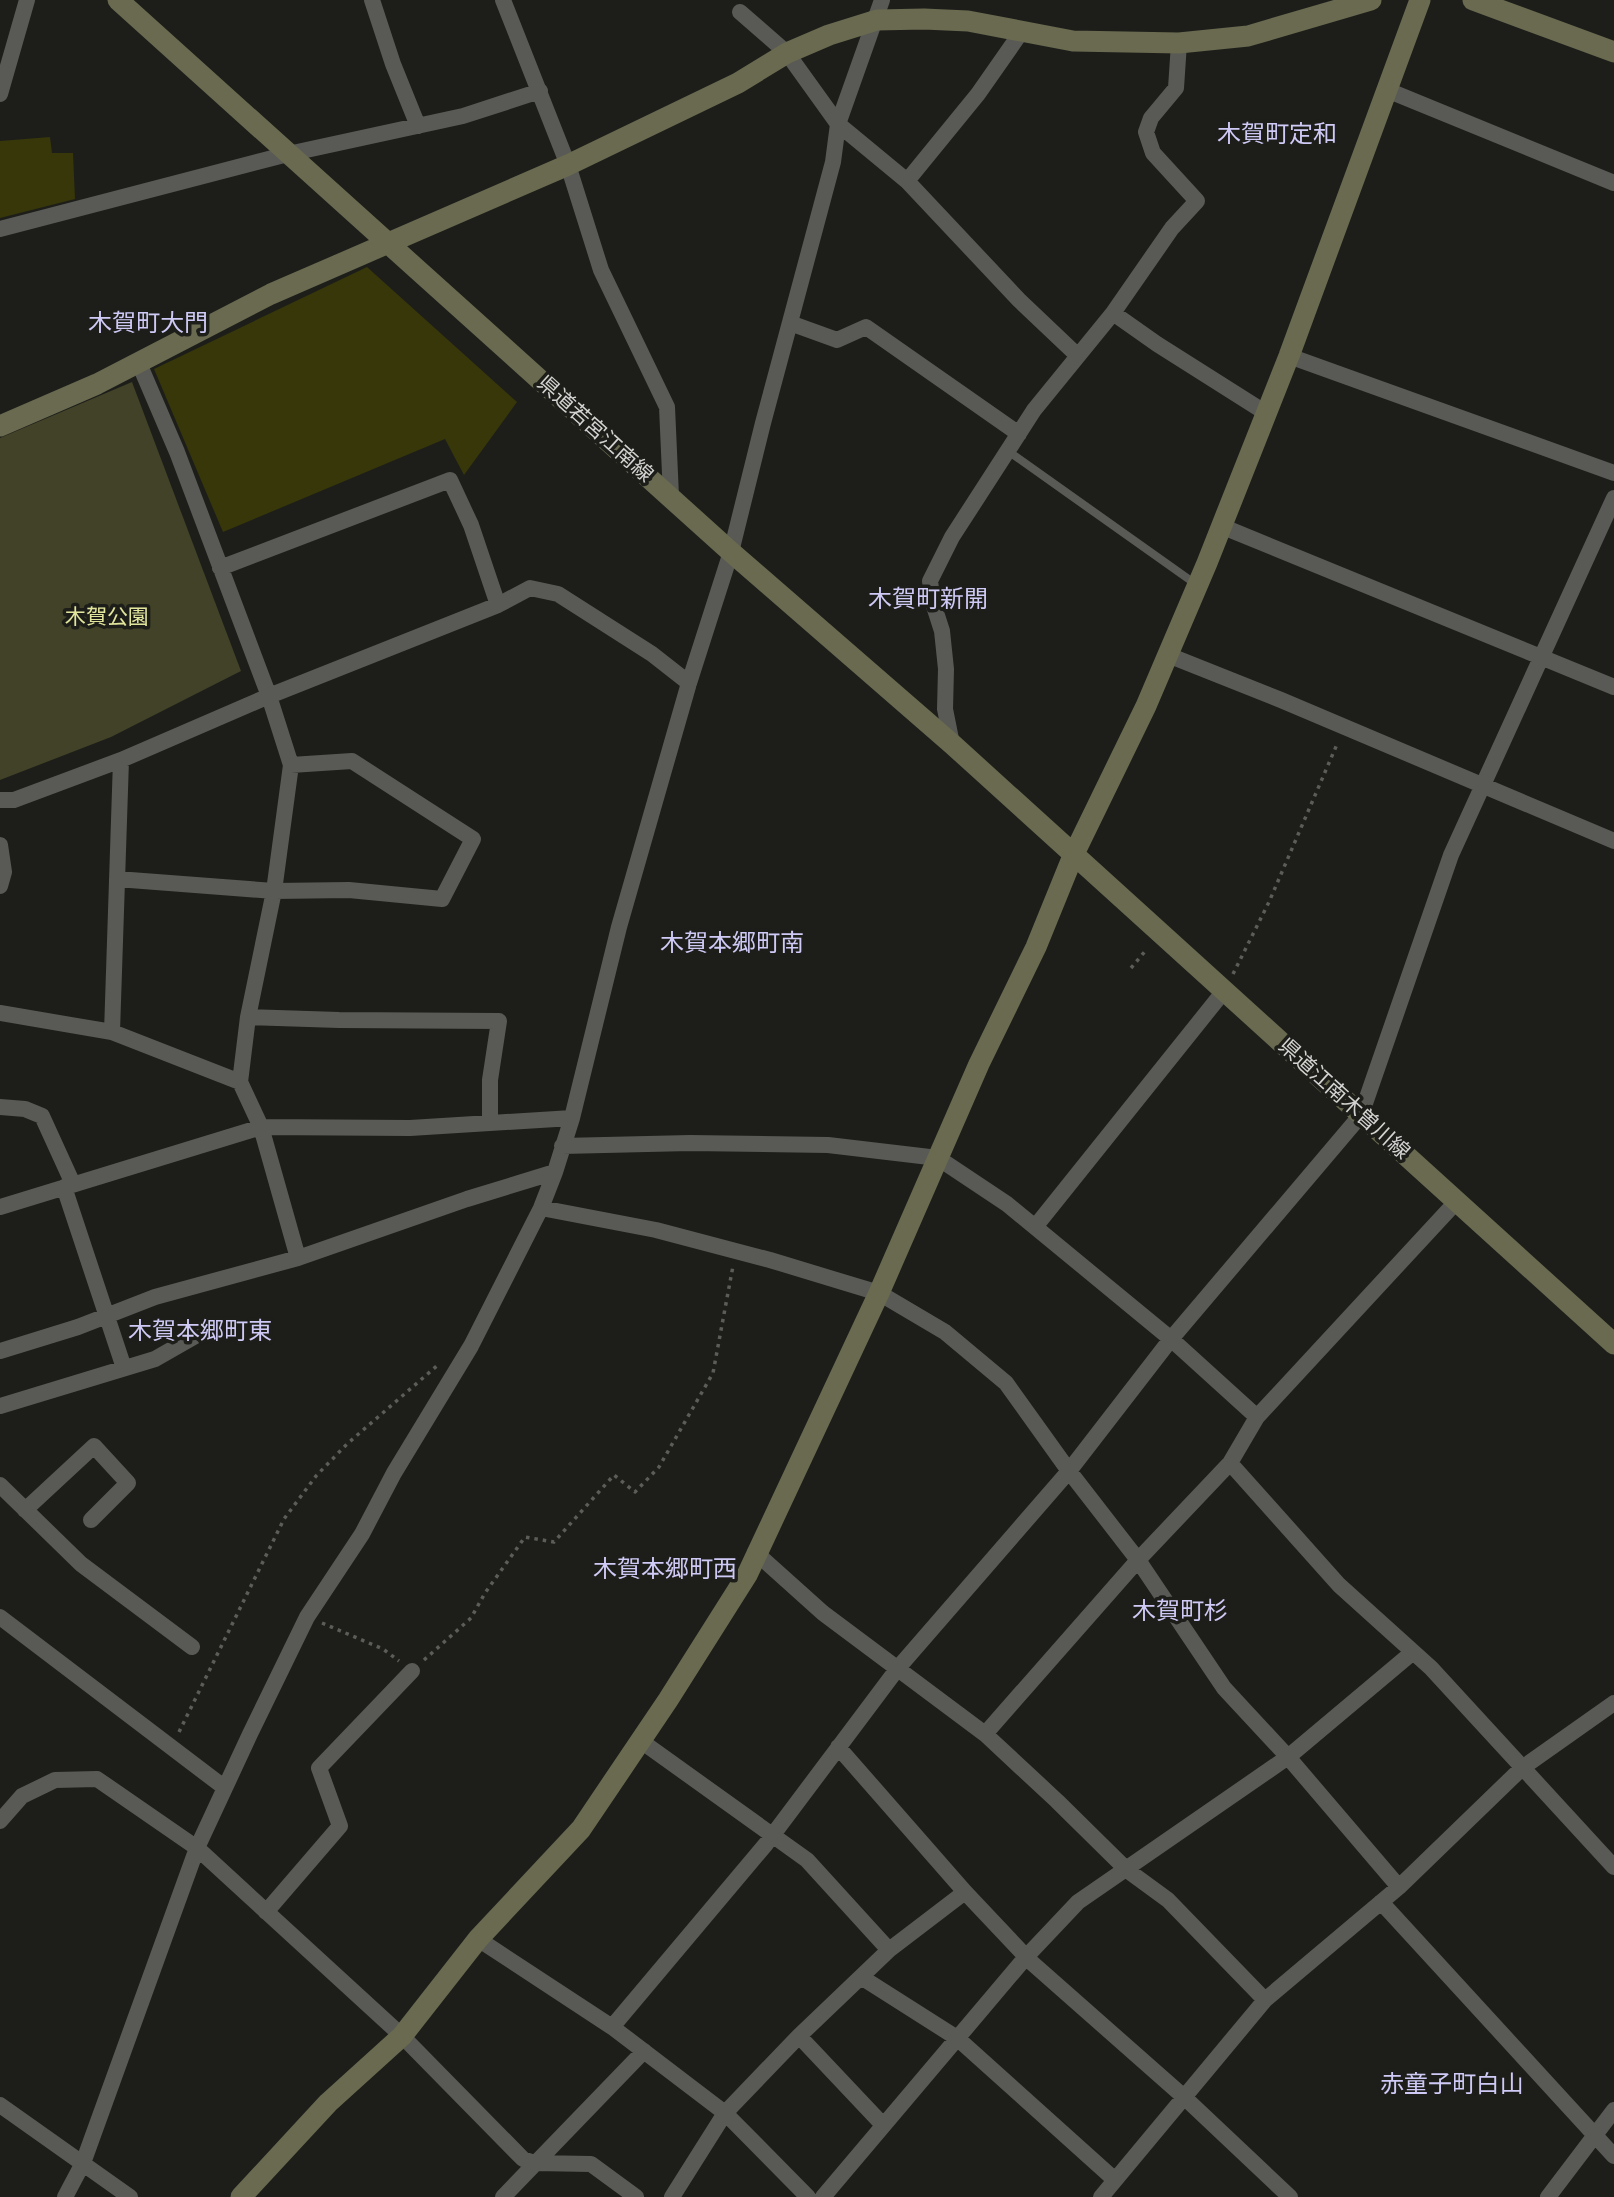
<svg xmlns="http://www.w3.org/2000/svg" width="1614" height="2197" font-family="'Varela Round','Noto Sans JP',sans-serif">
	<style>
		.green { fill: #414227 }
		.building { fill: #37370a }
		.lines { fill: none; stroke-linecap: round; stroke-linejoin: round }
		.path { stroke: #5c5c59; stroke-width: 3.5; stroke-dasharray: 3.5 5; stroke-linecap: butt }
		.lane { stroke: #595955; stroke-width: 8 }
		.street { stroke: #595955; stroke-width: 16 }
		.secondary { stroke: #696a4f; stroke-width: 21 }
		.labels { text-anchor: middle; dominant-baseline: central; stroke-width: 7; stroke-linejoin: round; paint-order: stroke }
		.street-label { font-size: 21px; fill: #d3d3d1; stroke: #1d1e1a }
		.park-label { font-size: 21px; fill: #e2e59c; stroke: #1d1e1a }
		.quarter-label { font-size: 24px; fill: #cec9f5; stroke: #1d1e1a }
	</style>
	<rect width="100%" height="100%" fill="#1d1e1a"/>
	<!-- green -->
	<path class="green" d="M132,382l109,289 -130,66 -111,43v-342z"/>
	<!-- building -->
	<path class="building" d="M50,137l2,16h21l2,46 -75,19v-77z
		M367,267l150,135 -53,73 -19,-36 -222,93 -69,-163z"/>
	<g class="lines">
		<!-- path -->
		<path class="path" d="M1131,968l16,-19
			M1233,974l36,-72 69,-160
			M322,1623l61,26 16,12
			M424,1660l47,-42 14,-25 40,-56 29,5 60,-67 21,17 24,-25 54,-94 20,-107
			M179,1732l105,-213 32,-43 31,-32 92,-80"/>
		<!-- lane -->
		<path class="lane" d="M1008,451l189,134"/>
		<!-- street -->
		<path class="street" d="M372,0l21,64 25,62
			M503,0l65,165 33,105 66,137 4,89
			M740,12l47,41 51,71 69,57 112,119 59,56
			M1387,90l227,93
			M0,94l27,-94
			M907,181l71,-87 44,-63
			M0,229l288,-75 175,-38 77,-25
			M1113,313l44,31 109,69
			M790,323l47,17 29,-13 153,107
			M1289,356l325,117
			M138,361l39,91 92,244 22,69 -17,126 -26,126 -8,65 21,45 37,131
			M1221,526l393,161
			M498,605l32,-17 28,6 94,60 37,29
			M1168,655l113,45 333,141
			M952,744l-7,-35 1,-40 -4,-38 -9,-28 -3,-22 22,-44 82,-127 79,-97 59,-85 25,-27 -44,-48 -7,-21 5,-14 25,-30 3,-45
			M0,800h14l107,-40 148,-64 229,-91 -27,-80 -21,-45 -230,88
			M0,845l4,27 -4,14
			M117,879l157,12 75,-1 93,9 31,-60 -121,-78 -61,4
			M0,1013l112,19 128,50
			M248,1017l91,3 160,1 -9,59v43
			M112,1032l9,-272
			M0,1107l25,2 17,7 31,68
			M562,1146l128,-3 138,2 110,13 69,46 28,23 136,112 86,78
			M64,1187l60,181
			M0,1207l261,-80 149,1 162,-10
			M541,1208l115,22 114,30 109,33 66,39 61,51 63,88 69,89 86,128 64,69 111,130
			M1035,1227l189,-236
			M0,1351l78,-24 77,-30 143,-39 169,-59 88,-27
			M0,1406l155,-47 56,-32
			M1230,1463l109,122 92,83 183,199
			M0,1485l81,79 111,83
			M25,1510l69,-64 34,37 -37,37
			M755,1552l68,61 162,121 72,67 70,69 41,30 97,100
			M0,1617l225,171
			M985,1734l153,-174 92,-97 27,-46 200,-216
			M641,1741l166,119 82,90
			M838,1747l127,145 66,70 153,135 106,100
			M0,1821l22,-25 33,-16 42,-1 100,69 205,188 121,123 11,4 57,1 45,33
			M1381,1902l233,254
			M266,1912l74,-86 -21,-58 93,-97
			M478,1939l134,88
			M861,1977l96,61 158,142
			M799,2036l84,89
			M0,2105l130,92
			M65,2197l18,-34 114,-315 53,-114 57,-117 55,-83 32,-61 77,-127 70,-138 14,-36 17,-54 47,-191 70,-244 42,-131 32,-129 70,-261 5,-38 44,-124
			M503,2197l141,-146
			M672,2197l53,-84 74,-77 90,-86 76,-58
			M808,2197l-83,-84 -113,-86 154,-183 132,-176 171,-197 102,-132 190,-224 90,-260 163,-357
			M823,2197l203,-240 52,-55 210,-145 125,-105
			M1101,2197l164,-197 134,-113 123,-119 92,-65
			M1548,2197l66,-87"/>
		<!-- secondary -->
		<path class="secondary" d="M118,0l613,552 221,192 662,600
			M1473,0l141,52
			M0,426l97,-42 174,-90 297,-129 170,-82 49,-30 42,-18 48,-15 47,-1 44,2 105,20 106,2 69,-7 123,-36
			M241,2197l87,-94 74,-67 76,-97 103,-110 87,-129 79,-125 132,-282 100,-229 57,-117 37,-91 73,-150 61,-143 82,-207 131,-356"/>
	</g>
	<g class="labels">
		<!-- street labels -->
		<g class="street-label">
			<text transform="translate(595 429) rotate(42)">県道若宮江南線</text>
			<text transform="translate(1344 1099) rotate(42)">県道江南木曽川線</text>
		</g>
		<!-- park labels -->
		<g class="park-label">
			<text x="107" y="617">木賀公園</text>
		</g>
		<!-- quarter labels -->
		<g class="quarter-label">
			<text x="1277" y="134">木賀町定和</text>
			<text x="148" y="323">木賀町大門</text>
			<text x="928" y="599">木賀町新開</text>
			<text x="732" y="943">木賀本郷町南</text>
			<text x="200" y="1331">木賀本郷町東</text>
			<text x="665" y="1569">木賀本郷町西</text>
			<text x="1180" y="1611">木賀町杉</text>
			<text x="1452" y="2084">赤童子町白山</text>
		</g>
	</g>
</svg>
